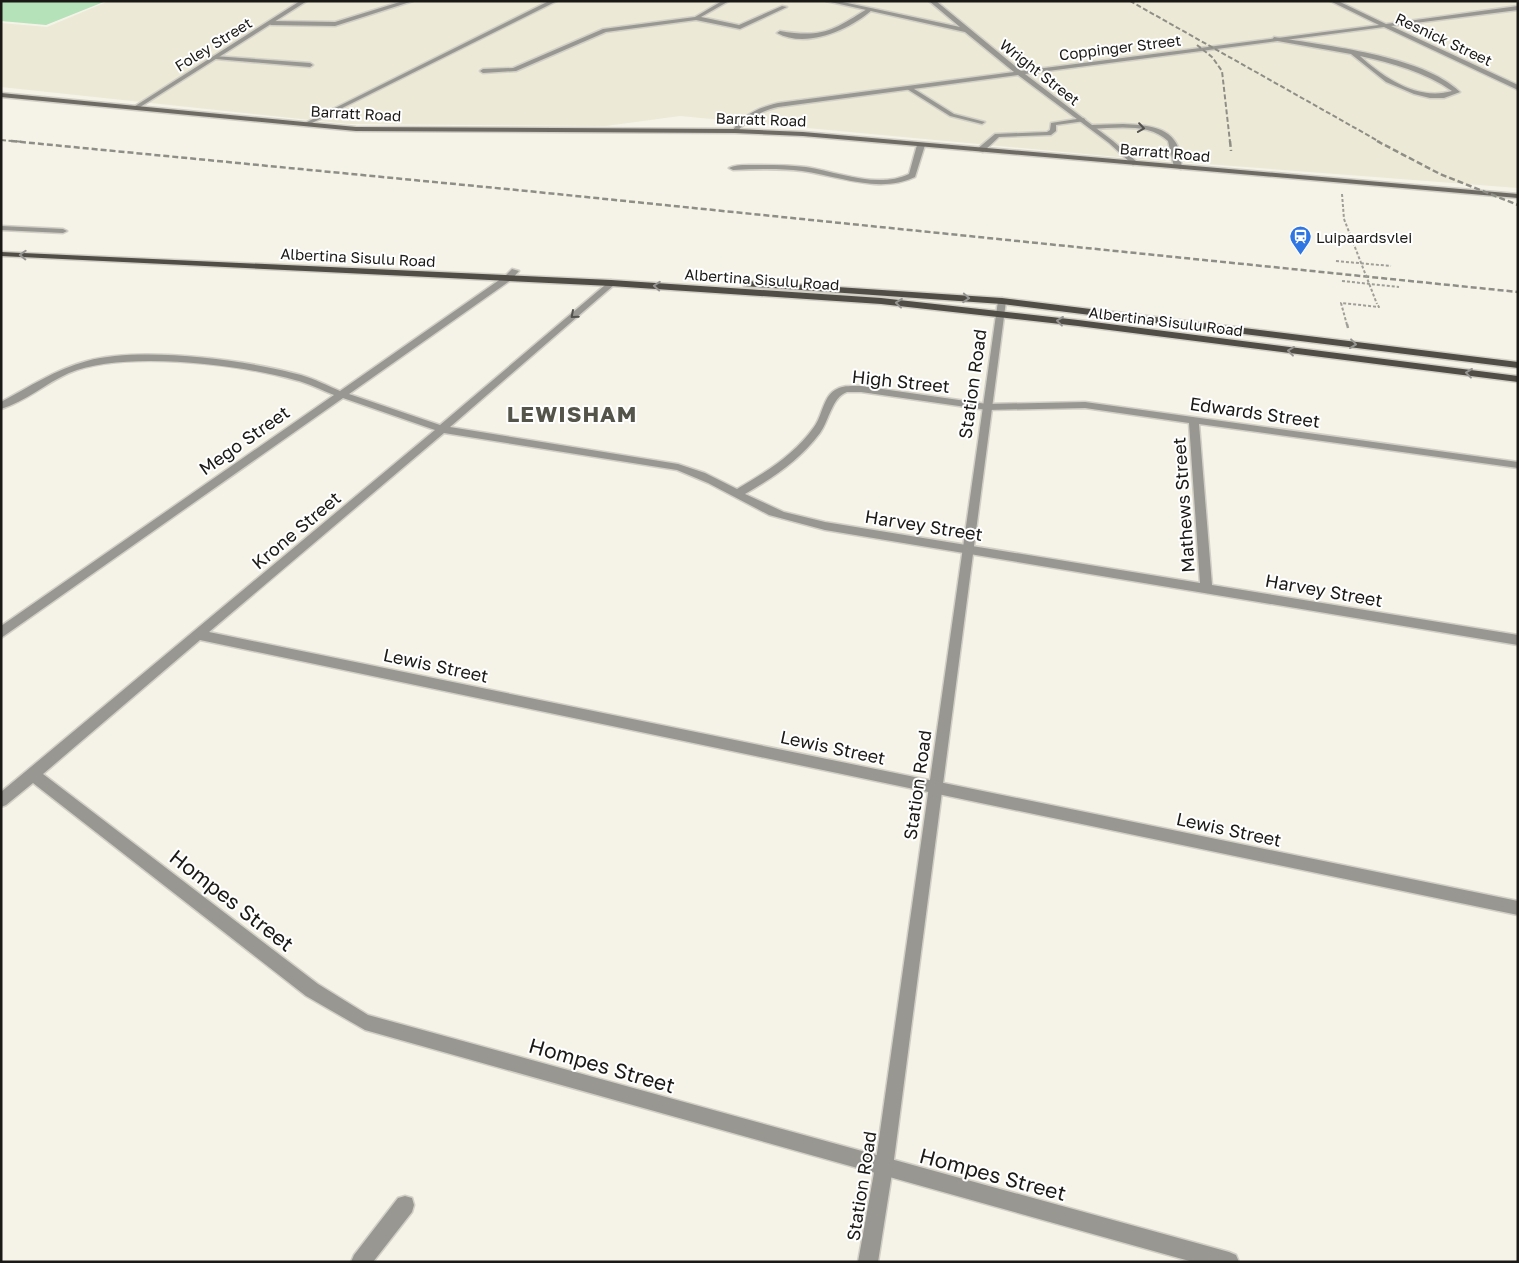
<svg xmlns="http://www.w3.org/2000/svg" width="1519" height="1263" font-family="'Golos Text',sans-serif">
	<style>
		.built { fill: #ece9d6 }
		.green { fill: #b5e2b8 }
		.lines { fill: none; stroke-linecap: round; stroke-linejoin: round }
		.service-casing { stroke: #d2d0c6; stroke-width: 3 }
		.minor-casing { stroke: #d2d0c6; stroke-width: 3 }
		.tertiary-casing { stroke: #d2d0c6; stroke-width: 3 }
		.secondary-casing { stroke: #d2d0c6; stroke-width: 3 }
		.primary-casing { stroke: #d2d0c6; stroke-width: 3 }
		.path-far1 { stroke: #a09f97; stroke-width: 2; stroke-dasharray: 3 2; stroke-linecap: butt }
		.path { stroke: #a09f97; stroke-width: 2.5; stroke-dasharray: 4.5 2; stroke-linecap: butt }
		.service { fill: #999792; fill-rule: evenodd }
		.minor { fill: #999792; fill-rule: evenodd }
		.tertiary { fill: #999792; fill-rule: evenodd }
		.secondary { fill: #6e6b65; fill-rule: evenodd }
		.primary { fill: #504d46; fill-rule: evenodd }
		.rail-far1 { stroke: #8f8e86; stroke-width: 2; stroke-dasharray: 5 2.5; stroke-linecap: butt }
		.rail { stroke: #8f8e86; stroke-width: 2.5; stroke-dasharray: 6 3; stroke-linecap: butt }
		.path-bridge { stroke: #a09f97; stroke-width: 2; stroke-dasharray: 3 2; stroke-linecap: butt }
		.oneway { stroke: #53524e }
		.oneway2 { stroke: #969490 }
		.labels { text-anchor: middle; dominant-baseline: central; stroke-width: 4; stroke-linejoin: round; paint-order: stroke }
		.far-street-label { font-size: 15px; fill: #1a1916; stroke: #fff }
		.far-poi-label { font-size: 15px; fill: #1a1916; stroke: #fff; text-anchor: start }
		.street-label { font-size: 18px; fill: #1a1916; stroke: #fff }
		.near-street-label { font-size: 21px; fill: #1a1916; stroke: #fff }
		.district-label { font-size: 22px; font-weight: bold; letter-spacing: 1px; fill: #55544a; stroke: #fff }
	</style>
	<rect width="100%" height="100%" fill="#f5f3e8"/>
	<!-- built -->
	<path class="built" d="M109,1h1409v187l-390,-30 -448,-42 -74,10 -258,-2 -347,-37v-64l46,4z"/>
	<!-- green -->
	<path class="green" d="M1,1h105l-60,24 -45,-4z"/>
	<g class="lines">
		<defs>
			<path id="service" d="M403,1h10l-78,25 -64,-1 -3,-2 3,-2 64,1z
				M549,1h8l-249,124 -5,-1z
				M722,1h7l-28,16 38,8 43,-19 5,1 -47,22 -44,-9 -90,12 -90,39 -33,2 -3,-2 3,-2 30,-1 90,-39 92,-12z
				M867,9l5,1c-23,20 -66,39 -95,23l3,-2c42,7 52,0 87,-22z
				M1274,37c52,9 148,18 186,55l-16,6h-14l-16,-4 -28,-12 -35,-28 -79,-14zM1360,56c32,7 65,16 92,35 -34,10 -68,-13 -92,-35z
				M214,56l96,7 3,2 -3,2 -94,-8z
				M907,87h4l43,27 31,8 -3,2 -32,-8 -43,-27z
				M1083,118l2,1v2l-29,4v6l-5,4 -52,2 -16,15 -7,-2 19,-16 52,-2 3,-2 1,-7z
				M1123,124c23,1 51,2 57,29 1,6 2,11 1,16l-7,-2 -6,-26c-19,-18 -52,-13 -76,-12l-3,-2 3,-2z
				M921,143l4,2 -10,32c-35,17 -77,-1 -113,-6 -23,-3 -46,-2 -69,-1l-4,-2c7,-4 19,-3 27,-3 16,0 33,0 50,2 32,5 72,22 103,7l8,-29z
				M405,1196l7,2 2,7 -2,7 -39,50h-22l3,-7 44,-57z"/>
			<path id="minor" d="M300,1h7l-170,108 -5,-1z
				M826,1h12l122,26 -31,-26h7l85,70 358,-46 -49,-24h8l48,23 132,-18v4l-127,16 127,59v5l-134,-63 -359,47 88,67 23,20 1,2 -4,2 -24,-22 -91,-68 -240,32c-17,4 -30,11 -41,25h-4l-1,-1c12,-17 26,-23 46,-28l236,-31 -49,-40z
				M1,226l62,3 4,2 -4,2 -62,-3z
				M512,269l7,2 -8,9 -162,114 91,31 171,-145 4,3 -1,2 -164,142 228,37 27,9 32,16c29,-17 57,-34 77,-62 8,-10 9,-30 21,-37 7,-5 17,-4 26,-4l126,18 98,-2 433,60v6l-319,-44 13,161 306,50v10l-693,-115 -56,-15 -61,-32 -31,-13 -233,-37 -235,199 1309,269v14l-1318,-275 -157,134 275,210 50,31 861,237 7,3 3,7h-46l-828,-232 -59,-34 -273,-213 -27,22 -5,2v-15l434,-362 -92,-32 -342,240v-12l333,-231c-13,-5 -26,-12 -39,-15 -57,-16 -172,-30 -226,-7 -23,10 -44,29 -68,36v-7c28,-15 55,-33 86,-41 54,-15 160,-1 214,14 14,4 27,11 39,16l165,-115zM847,392h14l126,18 98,-2 104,15 11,160 -375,-61 -41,-10 -39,-18c29,-17 55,-34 75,-61 9,-12 12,-36 27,-41z"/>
			<path id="tertiary" d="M1002,298l4,3 -113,866 -15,95h-20l17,-95 123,-866z"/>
			<path id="secondary" d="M1,93l355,34 379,2 68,3 715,62v4l-715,-62 -68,-3 -379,-2 -355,-34z"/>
			<path id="primary" d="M1,252l610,28 270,18 197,22 440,56v6l-440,-56 -197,-22 -270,-18 -610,-30z
				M747,281l255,17 516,64v6l-516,-64 -258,-18v-4z"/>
		</defs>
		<!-- service casing -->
		<use href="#service" class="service-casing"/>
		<!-- minor casing -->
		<use href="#minor" class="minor-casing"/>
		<!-- tertiary casing -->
		<use href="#tertiary" class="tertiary-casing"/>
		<!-- secondary casing -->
		<use href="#secondary" class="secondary-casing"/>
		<!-- primary casing -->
		<use href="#primary" class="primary-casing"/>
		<!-- path-far1 -->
		<path class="path-far1" d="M1342,194l2,25
			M1336,261l55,5
			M1342,281l57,6
			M1347,325l-6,-22 38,4 -2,-3"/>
		<!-- path -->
		<path class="path" d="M1347,324l1,4"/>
		<!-- service -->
		<use href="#service" class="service"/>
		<!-- minor -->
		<use href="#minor" class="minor"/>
		<!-- tertiary -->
		<use href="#tertiary" class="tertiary"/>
		<!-- secondary -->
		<use href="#secondary" class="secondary"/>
		<!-- primary -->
		<use href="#primary" class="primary"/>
		<!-- rail-far1 -->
		<path class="rail-far1" d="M1130,1l250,141
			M1197,45l15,12 10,14 8,71
			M1,140l23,2"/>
		<!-- rail -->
		<path class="rail" d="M11,141l516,50 991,101
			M1230,141l1,10
			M1377,141l63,33 78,31"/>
		<!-- path-bridge -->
		<path class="path-bridge" d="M1344,219l33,85"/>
	</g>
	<!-- one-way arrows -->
	<defs><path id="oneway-chevron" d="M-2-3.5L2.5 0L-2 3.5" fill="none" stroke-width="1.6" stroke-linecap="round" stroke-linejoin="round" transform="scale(1.25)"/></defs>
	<g class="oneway">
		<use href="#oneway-chevron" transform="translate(1141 128) rotate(8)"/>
		<use href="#oneway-chevron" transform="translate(574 315) rotate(139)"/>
	</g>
	<g class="oneway2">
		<use href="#oneway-chevron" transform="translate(23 255) rotate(-178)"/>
		<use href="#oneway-chevron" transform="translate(657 286) rotate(-176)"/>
		<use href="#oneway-chevron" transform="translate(966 298) rotate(4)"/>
		<use href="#oneway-chevron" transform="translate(899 303) rotate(-174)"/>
		<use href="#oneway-chevron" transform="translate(1060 321) rotate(-173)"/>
		<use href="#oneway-chevron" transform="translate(1353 344) rotate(7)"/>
		<use href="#oneway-chevron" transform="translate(1291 351) rotate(-173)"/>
		<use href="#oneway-chevron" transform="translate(1469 373) rotate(-173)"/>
	</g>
	<!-- icons -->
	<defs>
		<symbol id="station-pin" viewBox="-11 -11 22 30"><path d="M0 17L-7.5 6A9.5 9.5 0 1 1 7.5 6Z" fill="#2f76e3" stroke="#fff"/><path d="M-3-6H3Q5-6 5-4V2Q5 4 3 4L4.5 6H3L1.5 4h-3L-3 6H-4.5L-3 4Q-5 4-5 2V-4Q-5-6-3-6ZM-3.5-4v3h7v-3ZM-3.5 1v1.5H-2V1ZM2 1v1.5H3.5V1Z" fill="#fff"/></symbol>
	</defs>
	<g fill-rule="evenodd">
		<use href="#station-pin" x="1288" y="224" width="25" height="34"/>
	</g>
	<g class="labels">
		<!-- far-street labels -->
		<g class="far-street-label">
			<text transform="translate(1444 39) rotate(25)">Resnick Street</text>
			<text transform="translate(213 44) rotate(-32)">Foley Street</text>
			<text transform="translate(1120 47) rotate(-7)">Coppinger Street</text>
			<text transform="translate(1040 72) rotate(38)">Wright Street</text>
			<text transform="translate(356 113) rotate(3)">Barratt Road</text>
			<text transform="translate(761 119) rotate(2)">Barratt Road</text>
			<text transform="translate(1165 152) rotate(5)">Barratt Road</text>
			<text transform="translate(358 257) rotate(3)">Albertina Sisulu Road</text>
			<text transform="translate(762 279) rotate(4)">Albertina Sisulu Road</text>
			<text transform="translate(1166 321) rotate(7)">Albertina Sisulu Road</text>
		</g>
		<!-- far-poi labels -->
		<g class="far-poi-label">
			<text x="1316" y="237">Luipaardsvlei</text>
		</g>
		<!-- street labels -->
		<g class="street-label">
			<text transform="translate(901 381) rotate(6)">High Street</text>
			<text transform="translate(972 384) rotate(-82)">Station Road</text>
			<text transform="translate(1255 412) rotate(8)">Edwards Street</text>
			<text transform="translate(244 440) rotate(-35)">Mego Street</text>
			<text transform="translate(1183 505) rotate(-94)">Mathews Street</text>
			<text transform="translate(924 525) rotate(9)">Harvey Street</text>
			<text transform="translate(296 530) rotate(-40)">Krone Street</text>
			<text transform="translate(1324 590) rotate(10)">Harvey Street</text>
			<text transform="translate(436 665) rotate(12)">Lewis Street</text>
			<text transform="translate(833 747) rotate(12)">Lewis Street</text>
			<text transform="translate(917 785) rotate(-82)">Station Road</text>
			<text transform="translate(1229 829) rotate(12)">Lewis Street</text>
			<text transform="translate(861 1186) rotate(-81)">Station Road</text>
		</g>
		<!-- near-street labels -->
		<g class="near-street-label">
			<text transform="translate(232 900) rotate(38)">Hompes Street</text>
			<text transform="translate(602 1065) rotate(16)">Hompes Street</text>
			<text transform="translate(993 1174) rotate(15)">Hompes Street</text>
		</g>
		<!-- district labels -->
		<g class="district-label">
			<text x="572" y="413">LEWISHAM</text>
		</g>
	</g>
	<!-- border -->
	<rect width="1519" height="1263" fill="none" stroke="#1a1916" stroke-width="5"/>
</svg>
